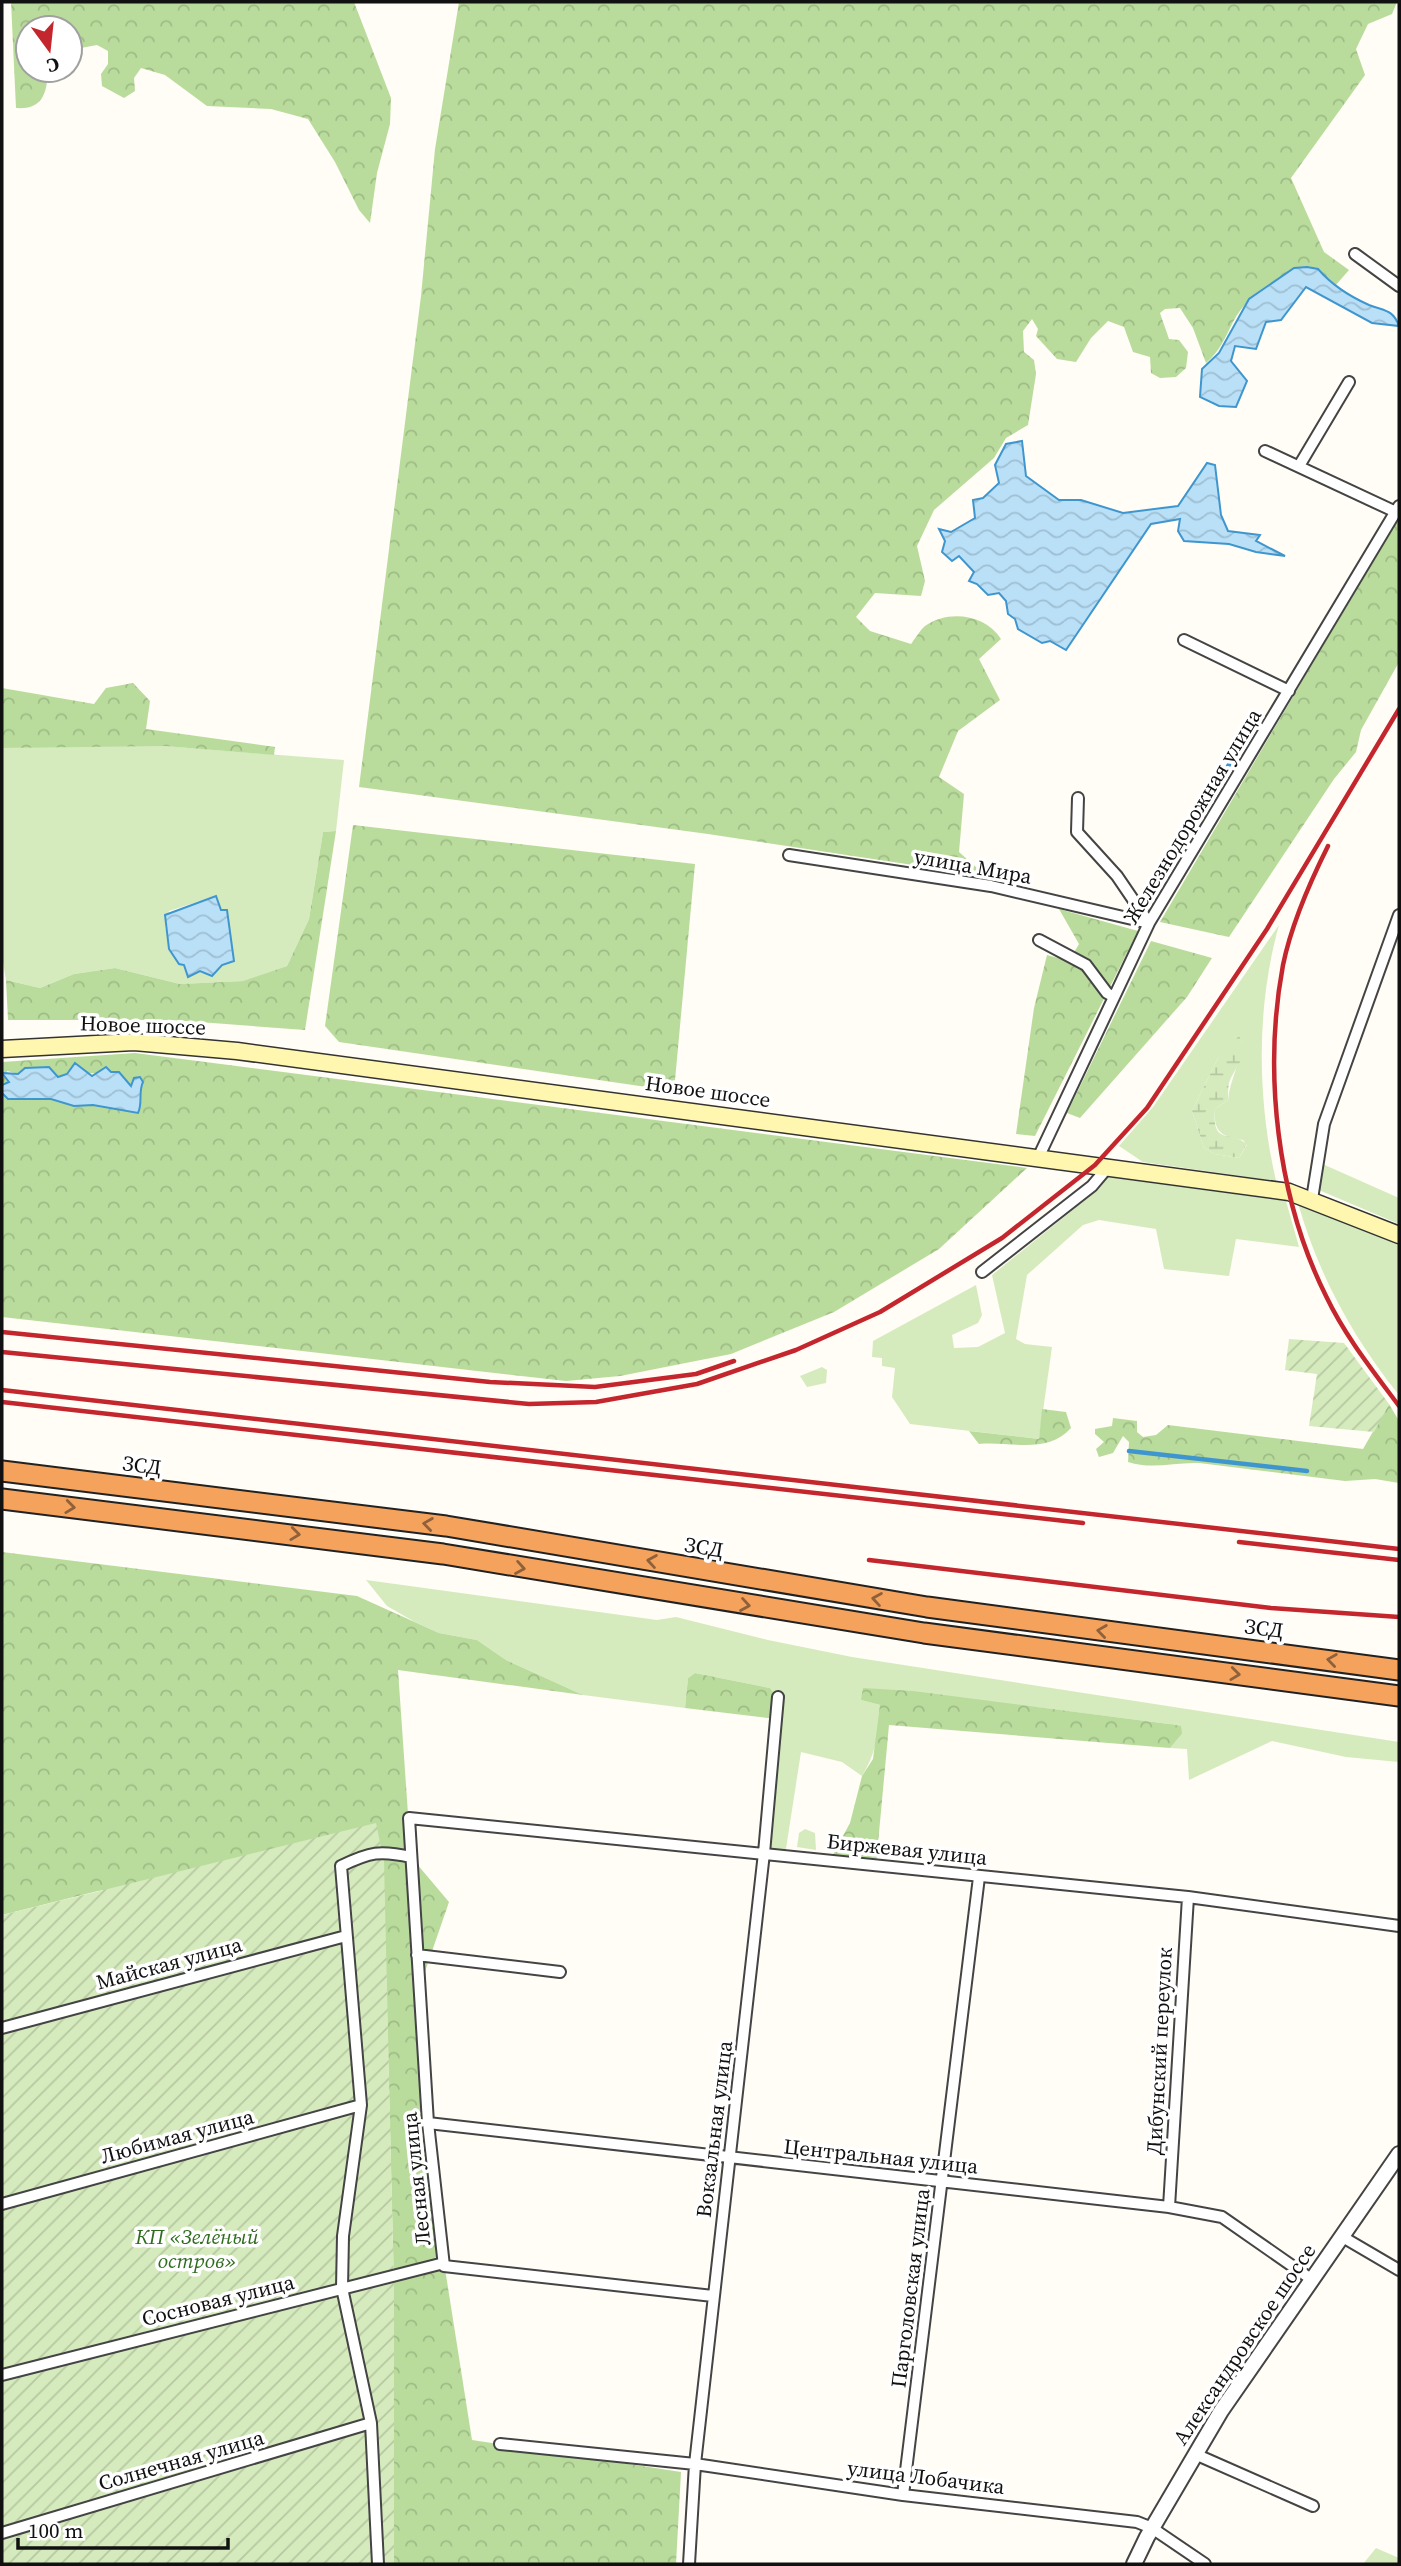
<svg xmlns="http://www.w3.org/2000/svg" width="1401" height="2566" font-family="'Source Serif 4',serif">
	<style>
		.grass { fill: #d5ebbd; fill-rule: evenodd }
		.forest { fill: url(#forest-crowns) }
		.wetland { fill: url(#wetland-marsh) }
		.garden { fill: url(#garden-furrows) }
		.water { fill: url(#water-waves); stroke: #3f96cf; stroke-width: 2 }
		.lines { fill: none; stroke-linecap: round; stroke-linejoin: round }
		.stream { stroke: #3f96cf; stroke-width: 4.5 }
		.minor-casing { stroke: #444; stroke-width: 14 }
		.tertiary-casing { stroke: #444; stroke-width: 18 }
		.secondary-casing { stroke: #333; stroke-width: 19 }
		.motorway-casing { stroke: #222; stroke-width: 23 }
		.minor { stroke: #fff; stroke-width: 10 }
		.tertiary { stroke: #fff; stroke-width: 14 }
		.secondary { stroke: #fff6b0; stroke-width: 16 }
		.motorway { stroke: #f5a25d; stroke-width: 19 }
		.rail { stroke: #c4262e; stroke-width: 4.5 }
		.oneway { stroke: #8e613b }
		.labels { text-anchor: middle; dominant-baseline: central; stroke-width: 7; stroke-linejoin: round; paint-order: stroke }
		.street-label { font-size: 21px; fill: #111; stroke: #fff }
		.park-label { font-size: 21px; font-style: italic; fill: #2f6b1f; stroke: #fff }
	</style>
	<defs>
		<pattern id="forest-crowns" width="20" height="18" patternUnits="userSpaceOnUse" patternTransform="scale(1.75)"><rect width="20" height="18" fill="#b9dc9c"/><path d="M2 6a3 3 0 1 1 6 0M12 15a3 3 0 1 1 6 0" fill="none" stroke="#9ebc85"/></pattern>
		<pattern id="wetland-marsh" width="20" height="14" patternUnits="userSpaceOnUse" patternTransform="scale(1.75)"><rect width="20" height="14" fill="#d5ebbd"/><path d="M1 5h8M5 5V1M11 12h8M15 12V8" fill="none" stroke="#b6c8a1"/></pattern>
		<pattern id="garden-furrows" width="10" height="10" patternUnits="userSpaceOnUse" patternTransform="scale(1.75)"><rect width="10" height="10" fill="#d5ebbd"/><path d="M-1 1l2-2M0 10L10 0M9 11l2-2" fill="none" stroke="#b6c8a1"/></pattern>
		<pattern id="water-waves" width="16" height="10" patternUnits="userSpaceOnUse" patternTransform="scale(1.75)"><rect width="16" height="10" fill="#b9e0f7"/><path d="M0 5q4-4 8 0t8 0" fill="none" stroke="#9ebfd3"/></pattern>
	</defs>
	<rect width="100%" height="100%" fill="#fffdf5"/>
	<!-- grass -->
	<path class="grass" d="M66,746h98l180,14 -8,71 -13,1 -14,87 -22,47 -43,15 -64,3 -65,-16 -41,6 -34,14 -34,-8 -4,-24v-208zM216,896l5,14 -56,19 4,-18z
		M1279,925c-23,82 -22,173 -3,256l-133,-19 -24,-16 34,-39zM1242,1041c-1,22 -12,38 -14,59l-13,9c-2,23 7,28 28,31l4,5 -8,13 -24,-4 -11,-6 -12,-37 26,-53z
		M1318,1162l81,36v26l-85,-36z
		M1108,1177l178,24 13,46 -63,-8 -7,37 -65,-7 -8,-40 -57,-9 -16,5 -56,50 -11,64 9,5 27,3 -13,92 -129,-15 -18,-27 3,-29 -13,-2v-8l-10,-1 1,-16 103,-56 6,30 -4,8 -26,12 2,13 24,-1 27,-14 -13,-58 107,-86z
		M1298,1203l101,41v151c-46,-57 -81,-121 -101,-192z
		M822,1367l5,3 -1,13 -19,4 -7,-11z
		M366,1580l291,40 19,-3 92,23 84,17 547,85v20l-53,-5 -74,-16 -83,39 -2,-31 -17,-1 12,-14 -13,-10 -133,-17 -175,-7 19,5c1,25 -5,50 -18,71l-20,-14 -41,-10 -16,103 -19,-2 12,-154 -8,-11 -75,-15 -7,5 -3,30 -102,-13 -77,-35 -29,-20 -38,-7 -24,-11 -28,-16z
		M805,1829l10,4 1,17 -19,-3 2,-14z
		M1376,2548l23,10v6h-36z"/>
	<!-- forest -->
	<path class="forest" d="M11,2h343l37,96 -1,26 -13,49 -7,50 -11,-13 -24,-48 -27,-43 -37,-10 -64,-3 -42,-31 -24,-7 -7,10 1,13 -11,7 -22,-12 -1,-12 7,-10v-13l-11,-6 -27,5v-22h-42v42h20c-1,23 -5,40 -32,38z
		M459,2h938l-5,12 -24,10 -12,25 9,26 -74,103 33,74 25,18 -14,16 -17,-17c-36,9 -67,19 -85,53 -8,16 -13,29 -27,41l-13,-35 -13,-20 -15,1 -5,4 9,26 10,1 9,12 -2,16 -10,9 -16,1 -9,-5 -1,-16 -17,-5 -9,-25 -16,-6 -17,17 -15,24 -19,-3 -21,-23 2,-7 -6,-10 -9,12 1,21 10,8 2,14 -8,51 -22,13 -12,20 -60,52 -17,36 8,35 -4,15 -46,-3 -19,24 14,14 41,13c4,-5 9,-14 14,-18 24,-17 61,-11 76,13l-22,20 21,41 -42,31 -19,46 25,17 -5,58 27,24 -278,-42 -349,-47 62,-491 14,-147z
		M1399,517v145l-38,68 -5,22 -22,27 -105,158 -69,-15z
		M133,683l17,18 -4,28 129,18 -1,8 -110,-9 -162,2v-60l92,16 12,-16z
		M353,825l342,39 -21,227 -335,-49 -14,-16z
		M336,831l-31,199 -133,-10h-164l-2,-40 34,8 34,-14 41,-6 65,16 63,-3 44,-15 22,-47 14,-87z
		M1059,909l79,22 -103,205 -19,-2 18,-126 13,-53 22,6 10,-17z
		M1151,941l61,17 -25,39 -107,121 -13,-5z
		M135,1053l892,115 -88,81 -105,63 -103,42 -111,22 -54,5 -564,-64v-224l7,6h42l23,7 19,-1 44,8 4,-7 -1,-18 -8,-2 -13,-14c-19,3 -46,-1 -61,5l-9,-10 -24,1 -6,6 -12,-3 2,11 -7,3v-23z
		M1389,1404l10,17v62l-24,-4 -30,2 -146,-18c-25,-1 -46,7 -71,-1l1,-20 -6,-6 -10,17 -14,4 -3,-8 8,-7 -9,-8v-5l17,-3 1,-8 24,3v11l6,5 13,-2 12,-10 195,24z
		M1042,1409l24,3 5,16c-24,27 -60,13 -92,16l-10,-13 70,8z
		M2,1552l355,44 82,37 38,7 29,20 77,35 -185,-25 13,187 38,45 -30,87 24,267 29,184 209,32 -5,92h-282v-276l-11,-437 -285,40 -96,24z
		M695,1673l75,15 8,11 -2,20 -91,-11 3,-30z
		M863,1688l50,3 256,33 12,2 1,8 -12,14 -281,-23 -13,140 -46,-5 20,-37 12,-47 11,-17 7,-54 -19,-5z"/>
	<!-- wetland -->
	<path class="wetland" d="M1239,1036c12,20 -5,31 -10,47 -1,5 -1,12 -1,17l-13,9c-3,37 15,21 32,35l-8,14 -24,-4 -11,-6 -12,-37 26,-53z"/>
	<!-- garden -->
	<path class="garden" d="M1289,1339l55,4 45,61 -15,28 -65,-6 8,-52 -32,-4z
		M376,1823l8,39 10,426v276h-392v-649z"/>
	<!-- water -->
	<path class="water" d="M1307,267l11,2c13,15 33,28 51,36 15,6 24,4 30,21l-27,-3 -66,-36 -25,33 -15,2 -10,27 -21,-3 -4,15 16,20 -11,26 -17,-1 -19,-9 2,-28 17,-16 30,-54 45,-31z
		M1022,441l4,35 33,24h22l42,13 55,-7 29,-43 8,2 6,50 7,16 32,4 -4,6 29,15 -29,-4 -27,-8 -45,-3 -6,-10 2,-12 -29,5 -85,126 -16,-9 -8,2 -24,-14 -3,-10 -7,-5 -2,-13 -7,-8 -11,2 -11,-11 -8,-3 5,-9 -15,-16 -7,5 -10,-9 3,-11 -6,-12 12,3 24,-14 -2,-18 10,-2 16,-15 -4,-18 11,-21z
		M216,896l5,14h6l7,51 -12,4 -10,11 -12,-5 -12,6 -4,-12 -5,-1 -10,-15 -4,-34z
		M75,1063l17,13 14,-9 5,5h8l12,14 3,-8 6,-1 3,5c-5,10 0,21 -5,31l-45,-8 -19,1 -23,-7h-43l-6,-6v-8l7,-3 -7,-9 16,1 7,-6 24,-1 9,10 9,-3z"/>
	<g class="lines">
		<!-- stream -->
		<path class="stream" d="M1192,826l50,-83
			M1148,901l33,-55
			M1129,1451l178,20"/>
		<defs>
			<path id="minor" d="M1355,254l44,32
				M1265,451l131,61
				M1299,466l50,-84
				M1184,640l105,51
				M1078,798l-1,34 40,44 32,47
				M789,855l202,31 158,37
				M1039,940l47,25 21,28 7,4
				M1039,1156l110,-233 250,-417
				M1312,1199l12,-75 75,-209
				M982,1272l110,-86 16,-19
				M417,1955l143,17
				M2,2028l344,-92
				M428,2123l741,84 53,10 89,62
				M2,2204l359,-99
				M1169,2207l19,-310
				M1341,2236l58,34
				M713,2296l-269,-30 -16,-143 -19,-305 779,79 211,29
				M2,2375l442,-112
				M500,2444l195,20 208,31 234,27 15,6 53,36
				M1195,2454l118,52
				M903,2495l76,-618
				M2,2533l369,-110
				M378,2564l-7,-141 -29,-135 1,-52 18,-131 -20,-239c29,-14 39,-16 70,-9
				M689,2564l6,-100 69,-611 14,-156"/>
			<path id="tertiary" d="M1134,2564l13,-27 74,-126 178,-257"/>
			<path id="secondary" d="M2,1049l132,-7 103,9 1052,141 110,43"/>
			<path id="motorway" d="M2,1471l444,55 481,81 472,63
				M2,1499l441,55 481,79 475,63"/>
		</defs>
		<!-- minor casing -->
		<use href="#minor" class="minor-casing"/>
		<!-- tertiary casing -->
		<use href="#tertiary" class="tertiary-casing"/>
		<!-- secondary casing -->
		<use href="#secondary" class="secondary-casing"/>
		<!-- motorway casing -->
		<use href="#motorway" class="motorway-casing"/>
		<!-- minor -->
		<use href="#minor" class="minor"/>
		<!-- tertiary -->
		<use href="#tertiary" class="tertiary"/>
		<!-- secondary -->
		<use href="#secondary" class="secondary"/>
		<!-- motorway -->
		<use href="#motorway" class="motorway"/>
		<!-- rail -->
		<path class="rail" d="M1328,846c-18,36 -37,80 -45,119 -20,107 -6,233 43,331 19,40 47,75 73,110
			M2,1332l488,50 105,5 101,-13 38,-13
			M2,1352l527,52 67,-2 101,-18 99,-34 84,-38 122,-74 93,-73 52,-57 120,-179 132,-220
			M2,1390l1397,159
			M2,1402l1081,121
			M1239,1542l160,18
			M869,1560l402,48 128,9"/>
	</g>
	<!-- one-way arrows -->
	<defs><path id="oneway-chevron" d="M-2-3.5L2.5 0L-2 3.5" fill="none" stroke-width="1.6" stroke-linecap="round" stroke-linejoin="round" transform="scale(1.75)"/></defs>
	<g class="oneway">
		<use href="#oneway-chevron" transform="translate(70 1507) rotate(7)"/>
		<use href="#oneway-chevron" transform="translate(428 1524) rotate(-172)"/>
		<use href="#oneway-chevron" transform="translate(295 1534) rotate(7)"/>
		<use href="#oneway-chevron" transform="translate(652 1561) rotate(-171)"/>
		<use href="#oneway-chevron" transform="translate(520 1568) rotate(10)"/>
		<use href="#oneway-chevron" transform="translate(877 1599) rotate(-171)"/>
		<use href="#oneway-chevron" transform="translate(745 1605) rotate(9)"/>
		<use href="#oneway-chevron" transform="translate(1102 1631) rotate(-172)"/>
		<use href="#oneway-chevron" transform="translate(1332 1660) rotate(-172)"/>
		<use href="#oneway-chevron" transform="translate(1235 1674) rotate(7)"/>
	</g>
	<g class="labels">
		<!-- street labels -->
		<g class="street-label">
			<text transform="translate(1192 816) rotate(-59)">Железнодорожная улица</text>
			<text transform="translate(973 866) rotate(10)">улица Мира</text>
			<text transform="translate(143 1025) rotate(2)">Новое шоссе</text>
			<text transform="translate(708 1091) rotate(8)">Новое шоссе</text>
			<text transform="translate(142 1465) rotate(7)">ЗСД</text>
			<text transform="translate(704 1547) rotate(9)">ЗСД</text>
			<text transform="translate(1264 1628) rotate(7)">ЗСД</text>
			<text transform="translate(907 1849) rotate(6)">Биржевая улица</text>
			<text transform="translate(169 1963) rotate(-15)">Майская улица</text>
			<text transform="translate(1159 2051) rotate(-87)">Дибунский переулок</text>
			<text transform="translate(714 2129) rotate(-83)">Вокзальная улица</text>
			<text transform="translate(177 2136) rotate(-15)">Любимая улица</text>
			<text transform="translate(881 2156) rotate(6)">Центральная улица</text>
			<text transform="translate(416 2179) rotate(-96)">Лесная улица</text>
			<text transform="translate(910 2288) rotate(-83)">Парголовская улица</text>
			<text transform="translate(218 2300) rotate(-14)">Сосновая улица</text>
			<text transform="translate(1244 2344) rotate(-56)">Александровское шоссе</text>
			<text transform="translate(181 2460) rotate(-16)">Солнечная улица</text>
			<text transform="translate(926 2477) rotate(7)">улица Лобачика</text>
		</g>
		<!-- park labels -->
		<g class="park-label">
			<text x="197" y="2236">КП «Зелёный<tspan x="197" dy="24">остров»</tspan></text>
		</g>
	</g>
	<!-- border -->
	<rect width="1401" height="2566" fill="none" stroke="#111111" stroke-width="7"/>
	<!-- north arrow -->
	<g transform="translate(49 49) rotate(165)"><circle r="33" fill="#ffffff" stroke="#a0a0a0" stroke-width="2"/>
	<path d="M0-5L12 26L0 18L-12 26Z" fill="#c4262e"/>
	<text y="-10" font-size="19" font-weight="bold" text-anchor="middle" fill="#111111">С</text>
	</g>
	<!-- scale -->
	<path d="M18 2538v10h210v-10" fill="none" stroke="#111111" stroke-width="3.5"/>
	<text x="28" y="2538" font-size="21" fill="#111111" stroke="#ffffff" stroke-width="5" paint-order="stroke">100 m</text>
</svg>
